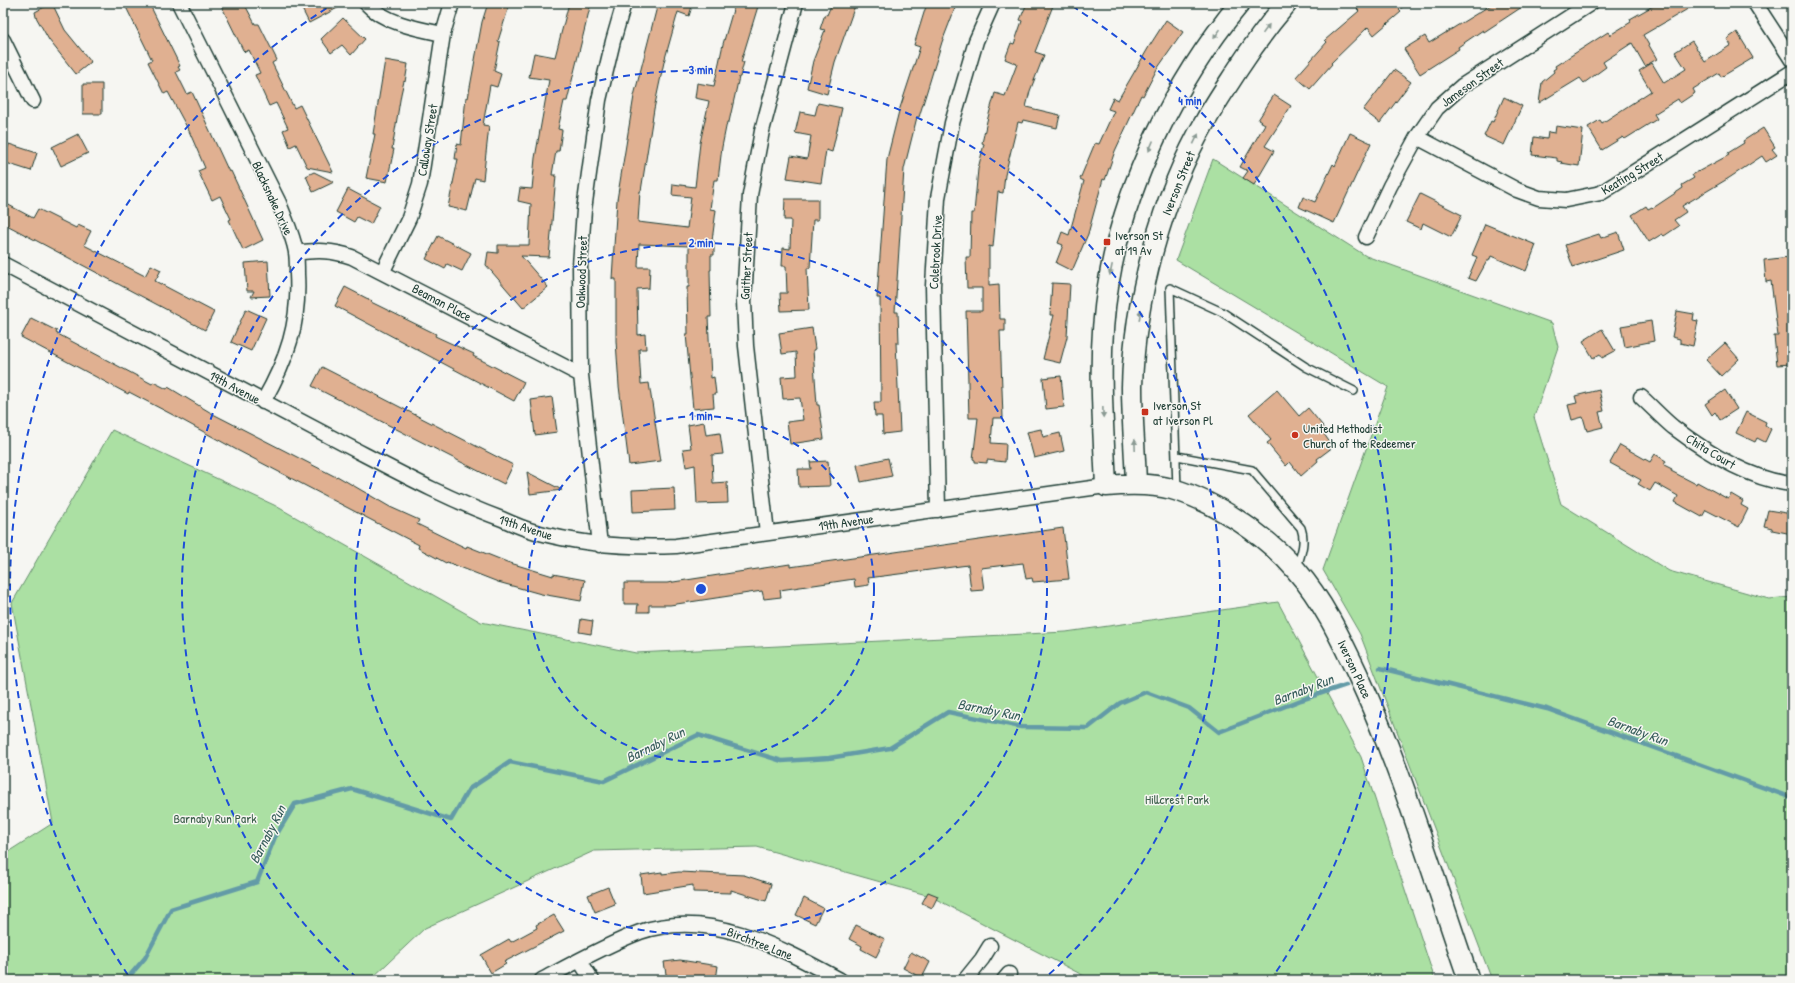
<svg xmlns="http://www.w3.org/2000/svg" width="1795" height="983" font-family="'Patrick Hand',sans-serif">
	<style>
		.green { fill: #abe0a3; stroke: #658e6c }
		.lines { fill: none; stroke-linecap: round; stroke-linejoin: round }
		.stream { stroke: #649ba7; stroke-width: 4.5 }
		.building { fill: #e0b091; stroke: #1f3d34 }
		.service-casing { stroke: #1f3d34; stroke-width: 10 }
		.minor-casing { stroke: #1f3d34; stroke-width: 17 }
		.secondary-casing { stroke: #1f3d34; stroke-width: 23 }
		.service { stroke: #f6f6f2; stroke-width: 7 }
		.minor { stroke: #f6f6f2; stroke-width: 14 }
		.secondary { stroke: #f6f6f2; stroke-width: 20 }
		.oneway { fill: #8a9a93 }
		.ring { fill: none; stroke: #1d4ed8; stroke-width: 2; stroke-dasharray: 7 5 }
		.poi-dot { fill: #c8321e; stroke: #f6f6f2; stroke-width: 1.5 }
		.labels { text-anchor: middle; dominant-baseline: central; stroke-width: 3; stroke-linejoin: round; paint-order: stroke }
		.street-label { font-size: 13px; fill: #1f3d34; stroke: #f6f6f2 }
		.poi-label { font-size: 13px; fill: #1f3d34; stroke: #f6f6f2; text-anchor: start }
		.park-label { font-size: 13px; fill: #3b5e4a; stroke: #f6f6f2 }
		.water-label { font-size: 14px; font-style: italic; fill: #365c5a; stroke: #f6f6f2 }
		.centre { fill: #1d4ed8; stroke: #f6f6f2; stroke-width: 2 }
		.ring-label { font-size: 12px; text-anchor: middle; font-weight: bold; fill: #1d4ed8; stroke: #f6f6f2; stroke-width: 3; stroke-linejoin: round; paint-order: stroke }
	</style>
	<rect width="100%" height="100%" fill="#f6f6f2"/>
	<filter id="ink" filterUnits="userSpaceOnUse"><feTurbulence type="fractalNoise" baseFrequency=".025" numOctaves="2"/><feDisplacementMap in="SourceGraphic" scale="8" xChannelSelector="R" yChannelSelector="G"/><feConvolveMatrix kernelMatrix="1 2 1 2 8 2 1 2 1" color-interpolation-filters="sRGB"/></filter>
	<g filter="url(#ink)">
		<!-- green -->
		<path class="green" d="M1213,159l153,97 186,67 6,24 -24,70 27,87 108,67 100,28 23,-2v383h-300l-132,-346 -37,-64 65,-183 -212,-127z
			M112,430l162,75 207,117 155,31 430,-21 212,-30 83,155 74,223h-343l-162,-84 -173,-49 -163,4 -169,77 -55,52h-367v-125l50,-32 -41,-220z"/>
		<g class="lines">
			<!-- stream -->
			<path class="stream" d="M1380,668l167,41 245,89
				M126,980l19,-22 26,-49 86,-27 18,-45 20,-33 57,-15 99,31 18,-31 41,-27 94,19 94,-46 84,26 47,-3 61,-10 58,-36 73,15 67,1 32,-25 26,-11 43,16 30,24 82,-32 45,-15"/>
		</g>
		<!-- building -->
		<path class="building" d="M52,3l13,27 26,32 -15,12 -27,-34 -13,-23 -1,-5z
			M124,3h25l31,63 -2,1 2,3 -4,2 11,22 5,-2 37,80 2,-1 32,69 -20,10 -14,-30 2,-1 -11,-23 -8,4 -14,-29 7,-3 -16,-37 -21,-39 -4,2 -16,-32 4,-2z
			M220,3h24l11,21h4l18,36 -5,3 22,45 6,-3 33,67 -26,-5 -11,-23 -6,3 -7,-17 5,-2 -12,-25 -7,3 -14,-31 5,-2 -11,-23 -4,2 -2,-2z
			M299,3h48l-38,20z
			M488,3h22l-12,38 2,1 -6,29 7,3 -4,13 -7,-2 -7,40 6,1 -6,54 -8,-2 -8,33 -19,-4 10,-48h-3l2,-15 4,1 5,-48 2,1 14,-76z
			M569,3h22l-24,98h-3l-6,28 4,1 -3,21h-3l-4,24h4l-7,82 -28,-1 27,31 -25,21 -37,-43 2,-13 10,1v-8h31l2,-41 -13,-3 2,-13 12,1 3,-31 14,-78 -20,-3 5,-24 21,4z
			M658,3h35l-4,13 -11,-4 -14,50 -10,47 -13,82h-1l-2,31 49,6 4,-31 -19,-2 1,-11 22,3 5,-44 9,-42 -14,-3 2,-15 17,3 9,-42 12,-41h24l-18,59h3l-4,15h-1l-10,45h-2l-5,25 -4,33h-4l-4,29 6,1 -4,31h2v14h-3v15h-1l1,47h-3l3,61 3,-1 2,17h-3l1,13 -21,2 -7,-75h2l-1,-47h2v-41l-50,-2 -1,23h12l-1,21 -12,1 1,46 7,-1 1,15h-7l2,35 8,-1 12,78 -32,4 -10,-79 -3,-45v-62h-4l2,-33 3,-46 17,-104z
			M832,3h24l-21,59 -8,32 -20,-6 6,-27 12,-31 -5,-1 5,-15 2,1z
			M927,3h30l-15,39 -23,75h-2l-13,52 -9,143h3l1,31h-3l4,89 -17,2 -1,-18h-7l-1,-14h7l-1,-104h-3l10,-139 12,-48 21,-64 -6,-2z
			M1027,3h27l-19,49 9,3 -14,36 -4,16 34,8 -3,13 -34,-8 -1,3 -4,-1 -13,53 -2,18 -5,-1 -5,55 -4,-1v39l10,-1 1,35h5v12h-5l3,87h-10l-2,25 15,1 -1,18 -18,-2v3l-12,-1v-2l-2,-1 5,-41h-9l-3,-107h16v-23h-15l-1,-31h4l1,-44h3l4,-44 6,-25 -2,-1 5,-22 8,-28 10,3 12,-32 -12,-5 6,-16 3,1 8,-23 -2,-1z
			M1364,3h43l-8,7 2,2 -27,23 -6,-8 -37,36 1,1 -22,25 -14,-12 31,-35 -2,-2 34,-29 -2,-2z
			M1494,3h34l-44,29 -1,-2 -25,17 1,2 -39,25 -16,-25 21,-13 4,7z
			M1658,3h40l-55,32 14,24 -12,7 -13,-23 -29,19 3,5 -22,16 -4,-5 -41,25 3,-21 12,-10 -1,-2 3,-2 -1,-2 53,-34 2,3 21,-13 -1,-3z
			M343,18l22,21 -14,16 -9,-10 -11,8 -10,-14z
			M1166,20l17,12 -26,37 -14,27 -2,-1 -26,56 -10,29 -2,-1 -15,55 -16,37 -16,-8 7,-18 -5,-2 4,-11 7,3 15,-54 -4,-2 15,-36 4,1 15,-33 -6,-2 5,-11 5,2 32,-55z
			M1737,32l16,26 -32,19 -2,-4 -26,16 2,4 -15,10 -2,-4 -24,15 3,5 -32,20 -2,-2 -21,13 -14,-23 12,-7 2,3 49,-32 -12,-20 13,-8 12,20 22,-14 -11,-17 17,-11 13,21 26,-17 -4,-6z
			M385,60l23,4 -3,18 -1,-1 -3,13 -9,55h2l-7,33 -21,-4 9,-44h-2z
			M1394,70l17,12 -31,41 -17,-13z
			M83,84h19v30h-19z
			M1274,95l17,11 -26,40 9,5 -20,34 -11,-7 5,-7 -8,-4 25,-43 -7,-4z
			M1504,97l18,9 -18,39 -20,-9 7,-15 2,1z
			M818,103l24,5 -10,44 -6,-2 -5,33 -34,-5 4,-22 16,3 4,-23 -16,-3 5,-21 15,3z
			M1556,126l27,4 -4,36 -18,-3 1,-1 -5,-1v-3l-25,-3 2,-18 13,2 1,-7 7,1z
			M1763,128l12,19 -3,2 5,6 -11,7 -4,-6 -33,22 -47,28 4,6 -12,8 5,6 -15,10 -2,-2 -13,8 -17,-27 14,-9 2,3 4,-2 1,1 30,-20 -1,-3 12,-7 -2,-3 37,-20 -1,-2 16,-10 -1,-2z
			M1350,133l21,10 -37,80 -35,-16 4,-10 12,5 18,-38 2,2z
			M78,134l10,19 -27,13 -9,-19z
			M9,144l28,9 -6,18 -28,-9z
			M314,172l20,10 -21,10 -7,-16z
			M348,189l32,17 -9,18 -14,-7 -3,5 -18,-10z
			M1420,194l42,21 -11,22 -28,-14 -2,6 -15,-7z
			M785,199h33v21h-5l-3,48h-3l2,42 -28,1 -1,-18h7l-1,-27h-4l1,-18 7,1 1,-29h-7z
			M3,202l30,16 5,-9 38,19 2,-3 13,6 -7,14 61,31 6,-11 10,5 -6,11 59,31 -9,18 -202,-107z
			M1485,224l51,21 -10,26 -35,-15 -2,5h-2l-11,20 -8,-3 9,-21 -5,-2z
			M1618,232l6,18 -51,17 -8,-22 34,-11 2,4z
			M438,236l33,17 -9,18 -15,-7 -2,5 -19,-10z
			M1789,257l3,27v80l-15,1 -3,-29h4l-7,-55 -5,1 -2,-22z
			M268,261l2,35 -19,1 3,-6h-7l-2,-28z
			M1052,283l18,1 -3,53 -7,26 -17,-4 11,-44h-4z
			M345,287l27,14 -1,1 65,32 -1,2 39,18 -1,2 12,6 39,20 -10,19 -179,-95z
			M246,309l20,9 -15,33 -20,-9z
			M1677,311l17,3 -1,6 5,1 -5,25 -13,-3v-4l-8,-2z
			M31,318l26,13 -1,2 96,51 1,-2 14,7 1,-2 45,27 123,63 1,-1 53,31 29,13 -2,4 49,24 1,-2 40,16 46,14v-2l32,6 -4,21 -40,-7 -43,-12 -51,-20 -1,1 -28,-15 1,-3 -184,-96 -62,-34 -44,-23 -1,2 -107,-57z
			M1651,321l3,20 -29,6 -4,-21z
			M812,328l3,21 -2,1 4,55h2l5,34 -34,5 -3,-22 16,-2 -3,-22 -17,1 -2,-22 16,-1 -1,-24 -14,2 -3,-21z
			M1602,329l13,22 -13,7 -2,-4 -7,4 -10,-17z
			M1725,343l14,16 -18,17 -15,-16z
			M322,367l191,98 -9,19 -192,-98z
			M1061,376l3,31 -18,2 -3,-31z
			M1277,390l22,26 9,-8 19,23 -3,3 9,13 -16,12 1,2 -17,15 -11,-14 -4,4 -19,-23 4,-3 -22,-26z
			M1599,390l5,21 -5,1 4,15 -16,4 -4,-14 -11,3 -4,-15 9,-2 -2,-7z
			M1725,390l12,19 -17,11 -5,-8 -3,3 -7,-11z
			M552,397l5,35 -22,3 -4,-35z
			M1746,412l20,10 -1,3 6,4 -6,13 -8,-4 -2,4 -19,-9z
			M704,422l2,13 14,-2 3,21 -11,1 1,28 14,-1 1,21 -31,1 -2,-39 -9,2 -3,-18 8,-1 -3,-23z
			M1041,429l2,8 17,-4 4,18 -30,7 -7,-26z
			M1620,445l30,17 5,-8 11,7 -2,4 8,4 -1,2 25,13 1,-2 31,17 3,-5 12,7 -2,4 7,4 -9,18 -33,-17 -4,7 -27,-15 3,-6 -23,-13 -5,8 -12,-7 3,-4 -31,-17z
			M888,458l4,18 -31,6 -4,-17z
			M828,461l2,25 -31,1 -1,-18h13l-1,-7z
			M527,472l35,18 -32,4z
			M674,488l1,22 -42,2 -1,-22z
			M1768,510l24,4v20l-20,-4v-2l-8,-2z
			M1063,528l6,51 -36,3 -1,-4 -6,1 -3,-16 -42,5 3,22 -13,1 -3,-26 -100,13 1,7 -14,2 -1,-8 -74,11 1,7 -17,2 -2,-8 -92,14h-21v7h-12l1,-8h-14v-21h43l123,-19v3z
			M581,619l12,2 -2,13 -12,-2z
			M662,872v2l17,-2 65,3 27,9 -5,17 -35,-11v3l-38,-1v-7l-50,8 -2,-18z
			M608,887l7,17 -20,8 -7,-17z
			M928,892l10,4 -6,12 -10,-5z
			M804,898l19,10 -8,16 -19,-9z
			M554,915l10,16 -60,31 2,2 -15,9 -10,-18 28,-16 2,3 26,-14 -1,-3z
			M856,925l29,14 -9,18 -15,-8 1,-3 -13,-7z
			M911,952l19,10 -8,16 -19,-10z
			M680,960l38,6 -2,14h-49l-3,-18z"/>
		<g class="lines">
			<defs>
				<path id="service" d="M1177,456l75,14 49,58c5,14 0,26 -4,39
					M1177,489l-7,-201 52,24 84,55 48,24"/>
				<path id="minor" d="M179,3l100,200c6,16 14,32 17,49 1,7 1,15 1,22 3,49 -10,86 -34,128
					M366,3c18,20 52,26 77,31
					M1755,3l37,57
					M3,40l30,61
					M1417,137l100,53 22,8 27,2 35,-7 191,-121
					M1366,237l24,-51 27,-49 20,-29 25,-22 129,-83
					M296,253c21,-3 36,-3 56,4l229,118
					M3,264c114,60 227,121 341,180 52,27 103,55 158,75 11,5 23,10 34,13 47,13 92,16 140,14l430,-60
					M383,271l26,-53 11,-34 23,-150 9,-31
					M1641,397c11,10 21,21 32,30 33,25 78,53 119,57
					M938,510l-5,-224 5,-88 14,-75 24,-82 17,-38
					M767,533l-21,-187 -2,-45 6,-106 12,-64 34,-128
					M600,545l-19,-170 -1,-110 4,-55 15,-110 14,-59 11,-38
					M580,961l12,19
					M542,980c30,-16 66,-36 98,-48 70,-24 141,16 200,48
					M965,980l17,-21 8,-13
					M1004,980l5,-6"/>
				<path id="secondary" d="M1240,3c-65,79 -116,182 -132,283 -11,65 -5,134 -2,200 22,-2 44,-3 66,3 43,12 95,47 124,81 27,31 44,67 61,103 46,99 76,204 112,307
					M1136,484c-1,-33 -4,-65 -4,-97 2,-88 30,-191 74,-267 10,-18 21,-34 32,-51 15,-23 31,-45 49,-66"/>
			</defs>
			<!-- service casing -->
			<use href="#service" class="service-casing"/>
			<!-- minor casing -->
			<use href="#minor" class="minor-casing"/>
			<!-- secondary casing -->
			<use href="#secondary" class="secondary-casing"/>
			<!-- service -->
			<use href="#service" class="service"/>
			<!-- minor -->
			<use href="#minor" class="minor"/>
			<!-- secondary -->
			<use href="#secondary" class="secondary"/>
		</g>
		<!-- one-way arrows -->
		<defs><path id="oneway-solid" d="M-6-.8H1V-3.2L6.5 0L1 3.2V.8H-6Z"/></defs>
		<g class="oneway">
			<use href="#oneway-solid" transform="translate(1266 29) rotate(-55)"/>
			<use href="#oneway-solid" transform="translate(1217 34) rotate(125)"/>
			<use href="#oneway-solid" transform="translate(1196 139) rotate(-64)"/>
			<use href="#oneway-solid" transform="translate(1151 146) rotate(113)"/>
			<use href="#oneway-solid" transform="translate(1111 270) rotate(102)"/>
			<use href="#oneway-solid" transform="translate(1140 315) rotate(-82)"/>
			<use href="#oneway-solid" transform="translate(1103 412) rotate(88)"/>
			<use href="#oneway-solid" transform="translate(1135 445) rotate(-92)"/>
		</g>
	</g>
	<!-- distance rings -->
	<g class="ring">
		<circle cx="701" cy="589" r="173"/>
		<circle cx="701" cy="589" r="346"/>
		<path d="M357 978A519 519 0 1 1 1045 978"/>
		<path d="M128 975A691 691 0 0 1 330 6M1072 6A691 691 0 0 1 1274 975"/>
	</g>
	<!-- markers -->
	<g class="poi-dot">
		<rect x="1103" y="238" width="8" height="8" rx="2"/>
		<rect x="1141" y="408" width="8" height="8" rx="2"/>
		<circle cx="1295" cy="435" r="4"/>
	</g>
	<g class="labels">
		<!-- street labels -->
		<g class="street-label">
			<text transform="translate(1472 82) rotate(-36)">Jameson Street</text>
			<text transform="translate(427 140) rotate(-81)">Calloway Street</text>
			<text transform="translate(1632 173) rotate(-31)">Keating Street</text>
			<text transform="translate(1178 183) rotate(-68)">Iverson Street</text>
			<text transform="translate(273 198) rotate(65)">Blacksnake Drive</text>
			<text transform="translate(935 252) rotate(-87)">Colebrook Drive</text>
			<text transform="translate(746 266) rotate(-87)">Gaither Street</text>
			<text transform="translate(581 272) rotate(-88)">Oakwood Street</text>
			<text transform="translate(442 302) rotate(28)">Beaman Place</text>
			<text transform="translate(235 387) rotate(28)">19th Avenue</text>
			<text transform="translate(1711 451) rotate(31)">Chita Court</text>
			<text transform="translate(846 522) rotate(-8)">19th Avenue</text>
			<text transform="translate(526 527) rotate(18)">19th Avenue</text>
			<text transform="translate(1355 669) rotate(65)">Iverson Place</text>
			<text transform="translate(760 943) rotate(21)">Birchtree Lane</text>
		</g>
		<!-- poi labels -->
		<g class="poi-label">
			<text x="1115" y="235">Iverson St<tspan x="1115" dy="15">at 19 Av</tspan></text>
			<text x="1153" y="405">Iverson St<tspan x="1153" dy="15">at Iverson Pl</tspan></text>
			<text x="1303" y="428">United Methodist<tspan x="1303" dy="15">Church of the Redeemer</tspan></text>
		</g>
		<!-- park labels -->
		<g class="park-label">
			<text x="1177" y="799">Hillcrest Park</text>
			<text x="215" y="818">Barnaby Run Park</text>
		</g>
		<!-- water labels -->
		<g class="water-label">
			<text transform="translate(1303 689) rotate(-21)">Barnaby Run</text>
			<text transform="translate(989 709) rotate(11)">Barnaby Run</text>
			<text transform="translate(1638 730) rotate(20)">Barnaby Run</text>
			<text transform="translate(655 744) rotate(-26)">Barnaby Run</text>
			<text transform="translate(267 834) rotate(-63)">Barnaby Run</text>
		</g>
	</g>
	<circle cx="701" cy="589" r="6" class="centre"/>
	<g class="ring-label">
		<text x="701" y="74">3 min</text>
		<text x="1190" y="105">4 min</text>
		<text x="701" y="247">2 min</text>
		<text x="701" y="420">1 min</text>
	</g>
	<!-- margin -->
	<rect width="1795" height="983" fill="none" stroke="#f6f6f2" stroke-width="16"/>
	<rect x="8" y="8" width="1779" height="967" fill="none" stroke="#1f3d34" stroke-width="1.5" filter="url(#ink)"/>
</svg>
